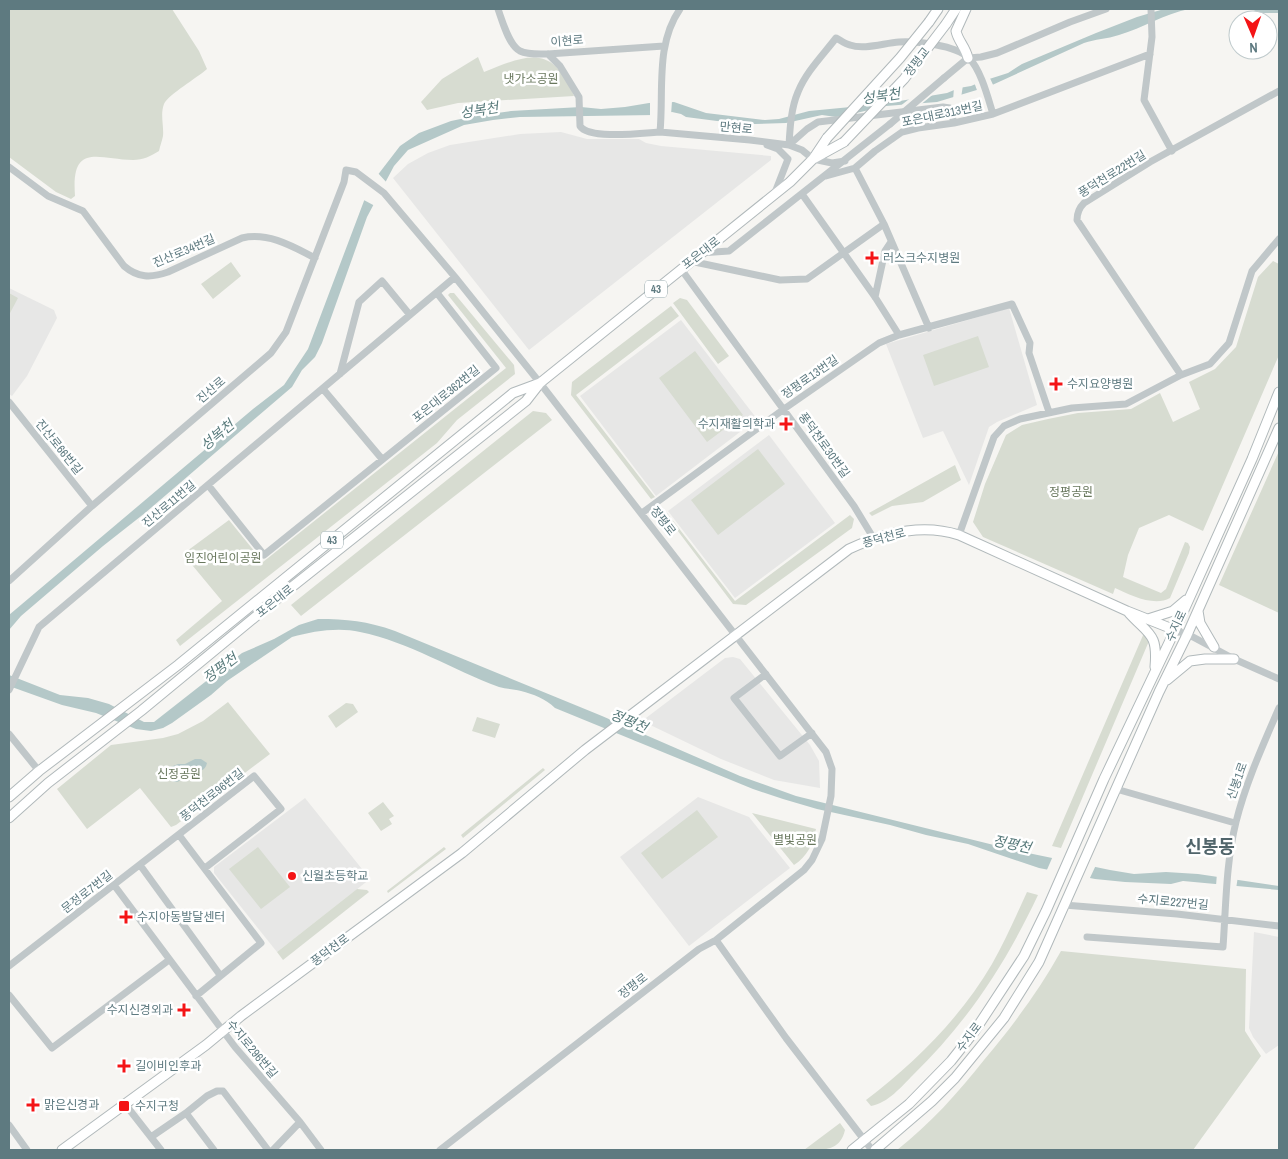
<svg xmlns="http://www.w3.org/2000/svg" width="1288" height="1159" font-family="'Archivo Narrow','Noto Sans KR',sans-serif">
	<style>
		.built { fill: #e7e7e6 }
		.green { fill: #d7dcd1 }
		.water { fill: #b4c8c8 }
		.pier { fill: #f6f5f2 }
		.lines { fill: none; stroke-linecap: round; stroke-linejoin: round }
		.major-casing { stroke: #b1b9bb; stroke-width: 11 }
		.minor { stroke: #c0c7c9; stroke-width: 7 }
		.major { stroke: #fff; stroke-width: 9 }
		.major-bridge-casing { stroke: #b1b9bb; stroke-width: 11; stroke-linecap: butt }
		.minor-bridge { stroke: #c0c7c9; stroke-width: 7 }
		.major-bridge { stroke: #fff; stroke-width: 9 }
		.poi-dot { fill: #f41416; stroke: #fff; stroke-width: 2 }
		.labels { text-anchor: middle; dominant-baseline: central; stroke-width: 5; stroke-linejoin: round; paint-order: stroke }
		.shield { fill: #fff; stroke: #8ea2a6; stroke-width: 1 }
		.shield-label { font-size: 11px; font-weight: bold; fill: #5e7a80 }
		.street-label { font-size: 12px; fill: #5e7a80; stroke: #fff }
		.park-label { font-size: 12px; fill: #69785e; stroke: #fff }
		.poi-label { font-size: 12px; fill: #5e7a80; stroke: #fff; text-anchor: start }
		.water-label { font-size: 14px; font-style: italic; fill: #597b7c; stroke: #fff }
		.district-label { font-size: 18px; font-weight: bold; fill: #51656b; stroke: #fff }
	</style>
	<rect width="100%" height="100%" fill="#f6f5f2"/>
	<!-- built -->
	<path class="built" d="M561,132l26,7h52l7,4 15,3 110,10v4l-242,190 -136,-172 15,-14 20,-11 22,-8 70,-11z
		M9,288l45,22 3,8 -30,58 -15,20 -3,-2z
		M1009,308l28,97 -40,17 -8,5 -20,58 -26,-54 -20,7 -37,-94z
		M681,320l76,99 -101,77 -76,-100z
		M769,435l66,88 -100,75 -67,-87z
		M733,657l7,2 70,86 9,16 1,27 -46,-8 -53,-21 -79,-38 83,-63z
		M698,797l51,20 41,51 -101,78 -69,-89z
		M305,798l65,81 -93,73 -63,-79v-6z
		M1254,932l25,5v108l-13,9 -13,-17 -4,-9z"/>
	<!-- green -->
	<path class="green" d="M9,9h163l27,42 8,18c-10,9 -38,25 -43,35 -4,10 0,22 -1,32 -1,5 -3,10 -4,15 -8,5 -16,9 -26,9 -36,-1 -62,-18 -58,36l-4,3 -15,-7 -47,-35z
		M478,57l6,15c44,-18 69,-28 90,24l-116,7 -31,7 -6,-8 21,-23z
		M1273,261l6,3v91l-76,176 -34,-16 -30,13 -11,27 -5,22 38,16 5,-4 19,-47 3,1 2,4 -1,6 -19,45c-16,9 -40,-3 -55,-10l-2,6 -130,-57 -10,-15 12,-38 21,-49 16,-10 26,-6 30,-6 53,-4 29,-16 13,29 27,-13 -11,-27 26,-13 21,-22 22,-70z
		M231,262l10,14 -28,23 -12,-15z
		M9,293l9,5 -9,17z
		M450,293h4l60,72 1,9 -58,46 -20,23 -257,203 -4,-6 46,-39 -39,-47 46,-34 34,42 243,-194 -58,-73z
		M680,298l7,2 42,56 -11,8 -45,-61z
		M671,306l8,10 -103,79 79,102 -4,2 -80,-104 1,-13z
		M978,336l11,31 -55,19 -11,-31z
		M695,351l48,64 -36,27 -48,-64z
		M533,411l13,2 6,7 -251,196 -10,-11z
		M758,449l27,35 -67,51 -27,-35z
		M1279,451v162l-60,-28z
		M955,465l6,15 -38,22 -31,4 -20,10 -3,-3z
		M667,513l68,88 115,-86 4,4 -2,9 -106,77 -13,-1 -68,-90z
		M1144,633l5,8 -88,207 -9,-2z
		M228,702l42,52 -94,71 -5,2 -31,-39 -53,41 -30,-40 54,-44 52,-7 15,-4 25,-13z
		M346,703l7,1 5,8 -22,16 -8,-12z
		M477,717l23,7 -5,14 -23,-7z
		M543,768l2,2 -82,68 -2,-3z
		M383,802l11,14 -5,3 3,5 -11,7 -13,-18z
		M697,810l21,27 -56,42 -21,-26z
		M752,813l64,16c-3,15 -9,28 -22,36z
		M258,847l32,40 -29,22 -32,-40z
		M444,847l2,2 -58,44 -1,-2z
		M357,889l10,1 2,2 -86,68 -6,-8z
		M1027,892l11,3c-33,70 -70,126 -125,180 -12,12 -25,28 -42,31l-5,-6c49,-37 95,-83 126,-136 13,-23 24,-48 35,-72z
		M1061,951l185,18 -1,62 16,25 -68,94h-296c33,-26 61,-57 87,-90 30,-36 54,-68 77,-109z
		M840,1123l5,7c-5,22 -23,20 -41,20z"/>
	<!-- water -->
	<path class="water" d="M1164,9h25c-25,5 -46,19 -70,26 -12,4 -24,4 -35,8l-94,43 -53,16 -51,4 -34,8 -16,3 -14,-2 -36,8 -31,1 -38,-3 -31,-4 -5,-3 -9,-2 -17,3 -135,2 -27,3 -29,5 -56,25 -14,16 -27,51 -45,126 -7,14 -13,13 -10,17 -147,126 -42,33 -82,70 -12,14v-15l244,-206 31,-24 24,-36 62,-164 30,-39 19,-13 32,-12 24,-5 36,-5 70,-4 20,2 24,-2 24,-4 25,-1 32,11 59,7 14,-1 30,-8 73,-7 65,-11 12,-5 12,-2 12,-5 25,-8 14,-9 74,-31 41,-16z
		M1251,9h28v4h-19z
		M318,619c29,0 49,2 77,12l207,85 138,60 56,20 218,54 96,20 24,4 32,-2 32,2 81,12v4l-96,-9 -12,3 -46,-2 -30,-3 -56,-11 -71,-24 -42,-9 -36,-10 -73,-16 -34,-10 -30,-10 -198,-81c-9,-9 -22,-14 -34,-17 -7,-2 -15,-2 -22,-4 -46,-17 -90,-45 -139,-55 -21,-5 -47,-1 -68,5l-65,44 -16,14 -39,28 -9,5 -12,3 -15,-2 -40,-16 -34,-8 -53,-19v-11l51,20 28,3 21,6 35,18h10l88,-69 32,-14 25,-14z
		M195,759h6l6,4c-2,9 -8,7 -15,11 -12,5 -17,16 -26,-2l2,-4 10,-4h7z"/>
	<!-- pier -->
	<path class="pier" d="M989,76l5,11 -16,6 -4,-11z
		M963,85l-2,13 -8,3 1,-14z
		M936,92l-17,14 -20,1 14,-11z
		M650,101h22l-1,14 -21,2z
		M376,171l12,13 -13,22 -13,-7 6,-15z
		M1053,856l19,4 24,5 -7,15 -27,-5 -16,-3z
		M1217,873l21,3 -2,13 -20,-3z"/>
	<g class="lines">
		<defs>
			<path id="major" d="M966,9l-10,22c2,10 9,15 12,27
				M929,22l9,-13
				M946,24l10,-15
				M815,158l29,-16
				M1198,611l2,12 14,24
				M1129,613c20,22 29,20 26,54
				M1148,619l25,-8 13,-11
				M1167,680l23,-19 15,-2h29
				M9,797l30,-26 139,-106 335,-272 27,-10
				M9,818l39,-35 93,-72 142,-117 243,-193 14,-18 250,-201 23,-23 14,-21
				M62,1150l144,-105 35,-29 221,-163 123,-103 264,-201c34,-16 73,-26 110,-14l168,76 48,19
				M852,1150l57,-46 42,-43 23,-29 50,-76 22,-45 58,-132 71,-149 77,-171 27,-67
				M875,1150l57,-49 23,-23 49,-60 35,-56 120,-270 28,-57 92,-207"/>
		</defs>
		<!-- major casing -->
		<use href="#major" class="major-casing"/>
		<!-- minor -->
		<path class="minor" d="M498,9c4,11 11,37 22,42 8,4 19,3 28,3l116,-8
			M680,9c-25,36 -16,82 -20,123l90,8 39,5 13,5 11,9 19,4 13,-2
			M1151,9l1,28 -8,63 28,51
			M548,54l12,12 19,31 1,29c9,14 63,7 80,6
			M944,78l24,-20 13,-1 16,-4 73,-31 36,-13
			M767,145l11,4 10,10 -14,36
			M789,145c1,-17 2,-37 9,-53 8,-20 25,-37 38,-54 4,2 9,6 14,7 14,5 34,-2 49,-3 18,-1 56,3 70,16 12,12 19,40 24,56
			M789,145l18,-16 11,-7 125,-15 7,1 4,15
			M9,167l39,29 35,15 41,55c14,12 27,12 44,6l74,-34c26,-6 50,8 73,20
			M855,168l29,56 45,104
			M826,176l29,-8 20,-17 27,-19 16,-4 36,-5 39,-9 157,-60
			M802,194l73,103 24,38
			M700,253l29,-2 161,-127
			M690,261l90,19 27,-1 77,-55
			M681,269l173,237 20,33
			M875,297l10,-46 6,-9
			M340,374l19,-72 23,-21 28,34
			M1181,375l-104,-155c0,-7 2,-12 7,-17l66,-41 129,-71
			M323,389l59,70
			M9,402l83,104
			M208,485l56,70 232,-187 -59,-75
			M642,513l142,-104 95,-66 20,-8 113,-31 18,39 -1,10 20,59
			M959,535l35,-98 10,-11 16,-7 52,-11 54,-4 55,-29 29,-11 19,-21 23,-72 27,-32
			M9,581l83,-75 179,-153 15,-21 58,-150 2,-12 10,2 28,21 71,84 85,106 286,369 6,17 -1,27 -9,43 -10,21 -8,10 -88,70 -17,9 -259,201
			M1175,630l18,7 41,22 45,20
			M766,674l-32,24 46,58 32,-23
			M9,690l30,-63 416,-350
			M9,734l30,37
			M1116,789l119,34
			M179,835l82,108 -65,53
			M140,865l80,110
			M114,885l121,162 65,75 21,28
			M1064,905l113,9 102,12
			M1087,937l136,10c3,-41 3,-85 13,-125 10,-40 27,-77 43,-114
			M716,940l70,98 86,112
			M9,966l245,-190 27,33 -76,59
			M9,995l43,53 117,-88
			M125,1104l36,46
			M186,1113l28,37
			M9,1125l18,25
			M151,1137l35,-24 21,-17 10,-5h6l45,59
			M273,1150l27,-28"/>
		<!-- major -->
		<use href="#major" class="major"/>
		<defs>
			<path id="major-bridge" d="M827,138l73,-80 29,-36
				M844,142l60,-63 42,-55"/>
		</defs>
		<!-- major-bridge casing -->
		<use href="#major-bridge" class="major-bridge-casing"/>
		<!-- minor-bridge -->
		<path class="minor-bridge" d="M890,124l54,-46"/>
		<!-- major-bridge -->
		<use href="#major-bridge" class="major-bridge"/>
	</g>
	<!-- markers -->
	<g class="poi-dot">
		<path d="M869.5 250.5h5v5h5v5h-5v5h-5v-5h-5v-5h5z"/>
		<path d="M1053.5 376.5h5v5h5v5h-5v5h-5v-5h-5v-5h5z"/>
		<path d="M783.5 416.5h5v5h5v5h-5v5h-5v-5h-5v-5h5z"/>
		<circle cx="292" cy="876" r="5"/>
		<path d="M123.5 909.5h5v5h5v5h-5v5h-5v-5h-5v-5h5z"/>
		<path d="M181.5 1002.5h5v5h5v5h-5v5h-5v-5h-5v-5h5z"/>
		<path d="M121.5 1058.5h5v5h5v5h-5v5h-5v-5h-5v-5h5z"/>
		<path d="M30.5 1097.5h5v5h5v5h-5v5h-5v-5h-5v-5h5z"/>
		<rect x="118" y="1100" width="12" height="12" rx="2.5"/>
	</g>
	<g class="labels">
		<!-- shield labels -->
		<g class="shield">
			<rect x="645" y="280.5" width="22" height="17" rx="4"/>
			<rect x="321" y="531.5" width="22" height="17" rx="4"/>
		</g>
		<g class="shield-label">
			<text x="656" y="289">43</text>
			<text x="332" y="540">43</text>
		</g>
		<!-- street labels -->
		<g class="street-label">
			<text transform="translate(567 41) rotate(-4)">이현로</text>
			<text transform="translate(917 62) rotate(-52)">정평교</text>
			<text transform="translate(942 114) rotate(-12)">포은대로313번길</text>
			<text transform="translate(736 128) rotate(5)">만현로</text>
			<text transform="translate(1112 174) rotate(-32)">풍덕천로22번길</text>
			<text transform="translate(184 251) rotate(-23)">진산로34번길</text>
			<text transform="translate(701 253) rotate(-38)">포은대로</text>
			<text transform="translate(810 377) rotate(-35)">정평로13번길</text>
			<text transform="translate(211 390) rotate(-40)">진산로</text>
			<text transform="translate(446 394) rotate(-39)">포은대로362번길</text>
			<text transform="translate(824 445) rotate(54)">풍덕천로30번길</text>
			<text transform="translate(59 447) rotate(51)">진산로66번길</text>
			<text transform="translate(169 504) rotate(-40)">진산로11번길</text>
			<text transform="translate(663 521) rotate(52)">정평로</text>
			<text transform="translate(884 538) rotate(-15)">풍덕천로</text>
			<text transform="translate(275 601) rotate(-39)">포은대로</text>
			<text transform="translate(1176 626) rotate(-65)">수지로</text>
			<text transform="translate(1237 781) rotate(-70)">신봉1로</text>
			<text transform="translate(212 795) rotate(-38)">풍덕천로96번길</text>
			<text transform="translate(87 892) rotate(-38)">문정로7번길</text>
			<text transform="translate(1173 902) rotate(5)">수지로227번길</text>
			<text transform="translate(330 950) rotate(-37)">풍덕천로</text>
			<text transform="translate(633 986) rotate(-38)">정평로</text>
			<text transform="translate(969 1037) rotate(-53)">수지로</text>
			<text transform="translate(252 1049) rotate(50)">수지로296번길</text>
		</g>
		<!-- park labels -->
		<g class="park-label">
			<text x="531" y="79">냇가소공원</text>
			<text x="1071" y="492">정평공원</text>
			<text x="223" y="558">임진어린이공원</text>
			<text x="179" y="774">신정공원</text>
			<text x="795" y="840">별빛공원</text>
		</g>
		<!-- poi labels -->
		<g class="poi-label">
			<text x="883" y="258">러스크수지병원</text>
			<text x="1067" y="384">수지요양병원</text>
			<text x="775" y="424" text-anchor="end">수지재활의학과</text>
			<text x="302" y="876">신월초등학교</text>
			<text x="137" y="917">수지아동발달센터</text>
			<text x="173" y="1010" text-anchor="end">수지신경외과</text>
			<text x="135" y="1066">길이비인후과</text>
			<text x="44" y="1105">맑은신경과</text>
			<text x="135" y="1106">수지구청</text>
		</g>
		<!-- water labels -->
		<g class="water-label">
			<text transform="translate(881 96) rotate(-8)">성복천</text>
			<text transform="translate(479 110) rotate(-9)">성복천</text>
			<text transform="translate(217 435) rotate(-40)">성복천</text>
			<text transform="translate(220 668) rotate(-37)">정평천</text>
			<text transform="translate(629 721) rotate(23)">정평천</text>
			<text transform="translate(1012 844) rotate(12)">정평천</text>
		</g>
		<!-- district labels -->
		<g class="district-label">
			<text x="1210" y="846">신봉동</text>
		</g>
	</g>
	<!-- border -->
	<rect width="1288" height="1159" fill="none" stroke="#5e7a80" stroke-width="20"/>
	<!-- north arrow -->
	<g transform="translate(1253 35) rotate(178)"><circle r="24" fill="#ffffff" stroke="#bfcacc"/>
	<path d="M0-4L9 19L0 12L-9 19Z" fill="#f41416"/>
	<text y="-8" font-size="14" font-weight="bold" text-anchor="middle" fill="#5e7a80">N</text>
	</g>
</svg>
